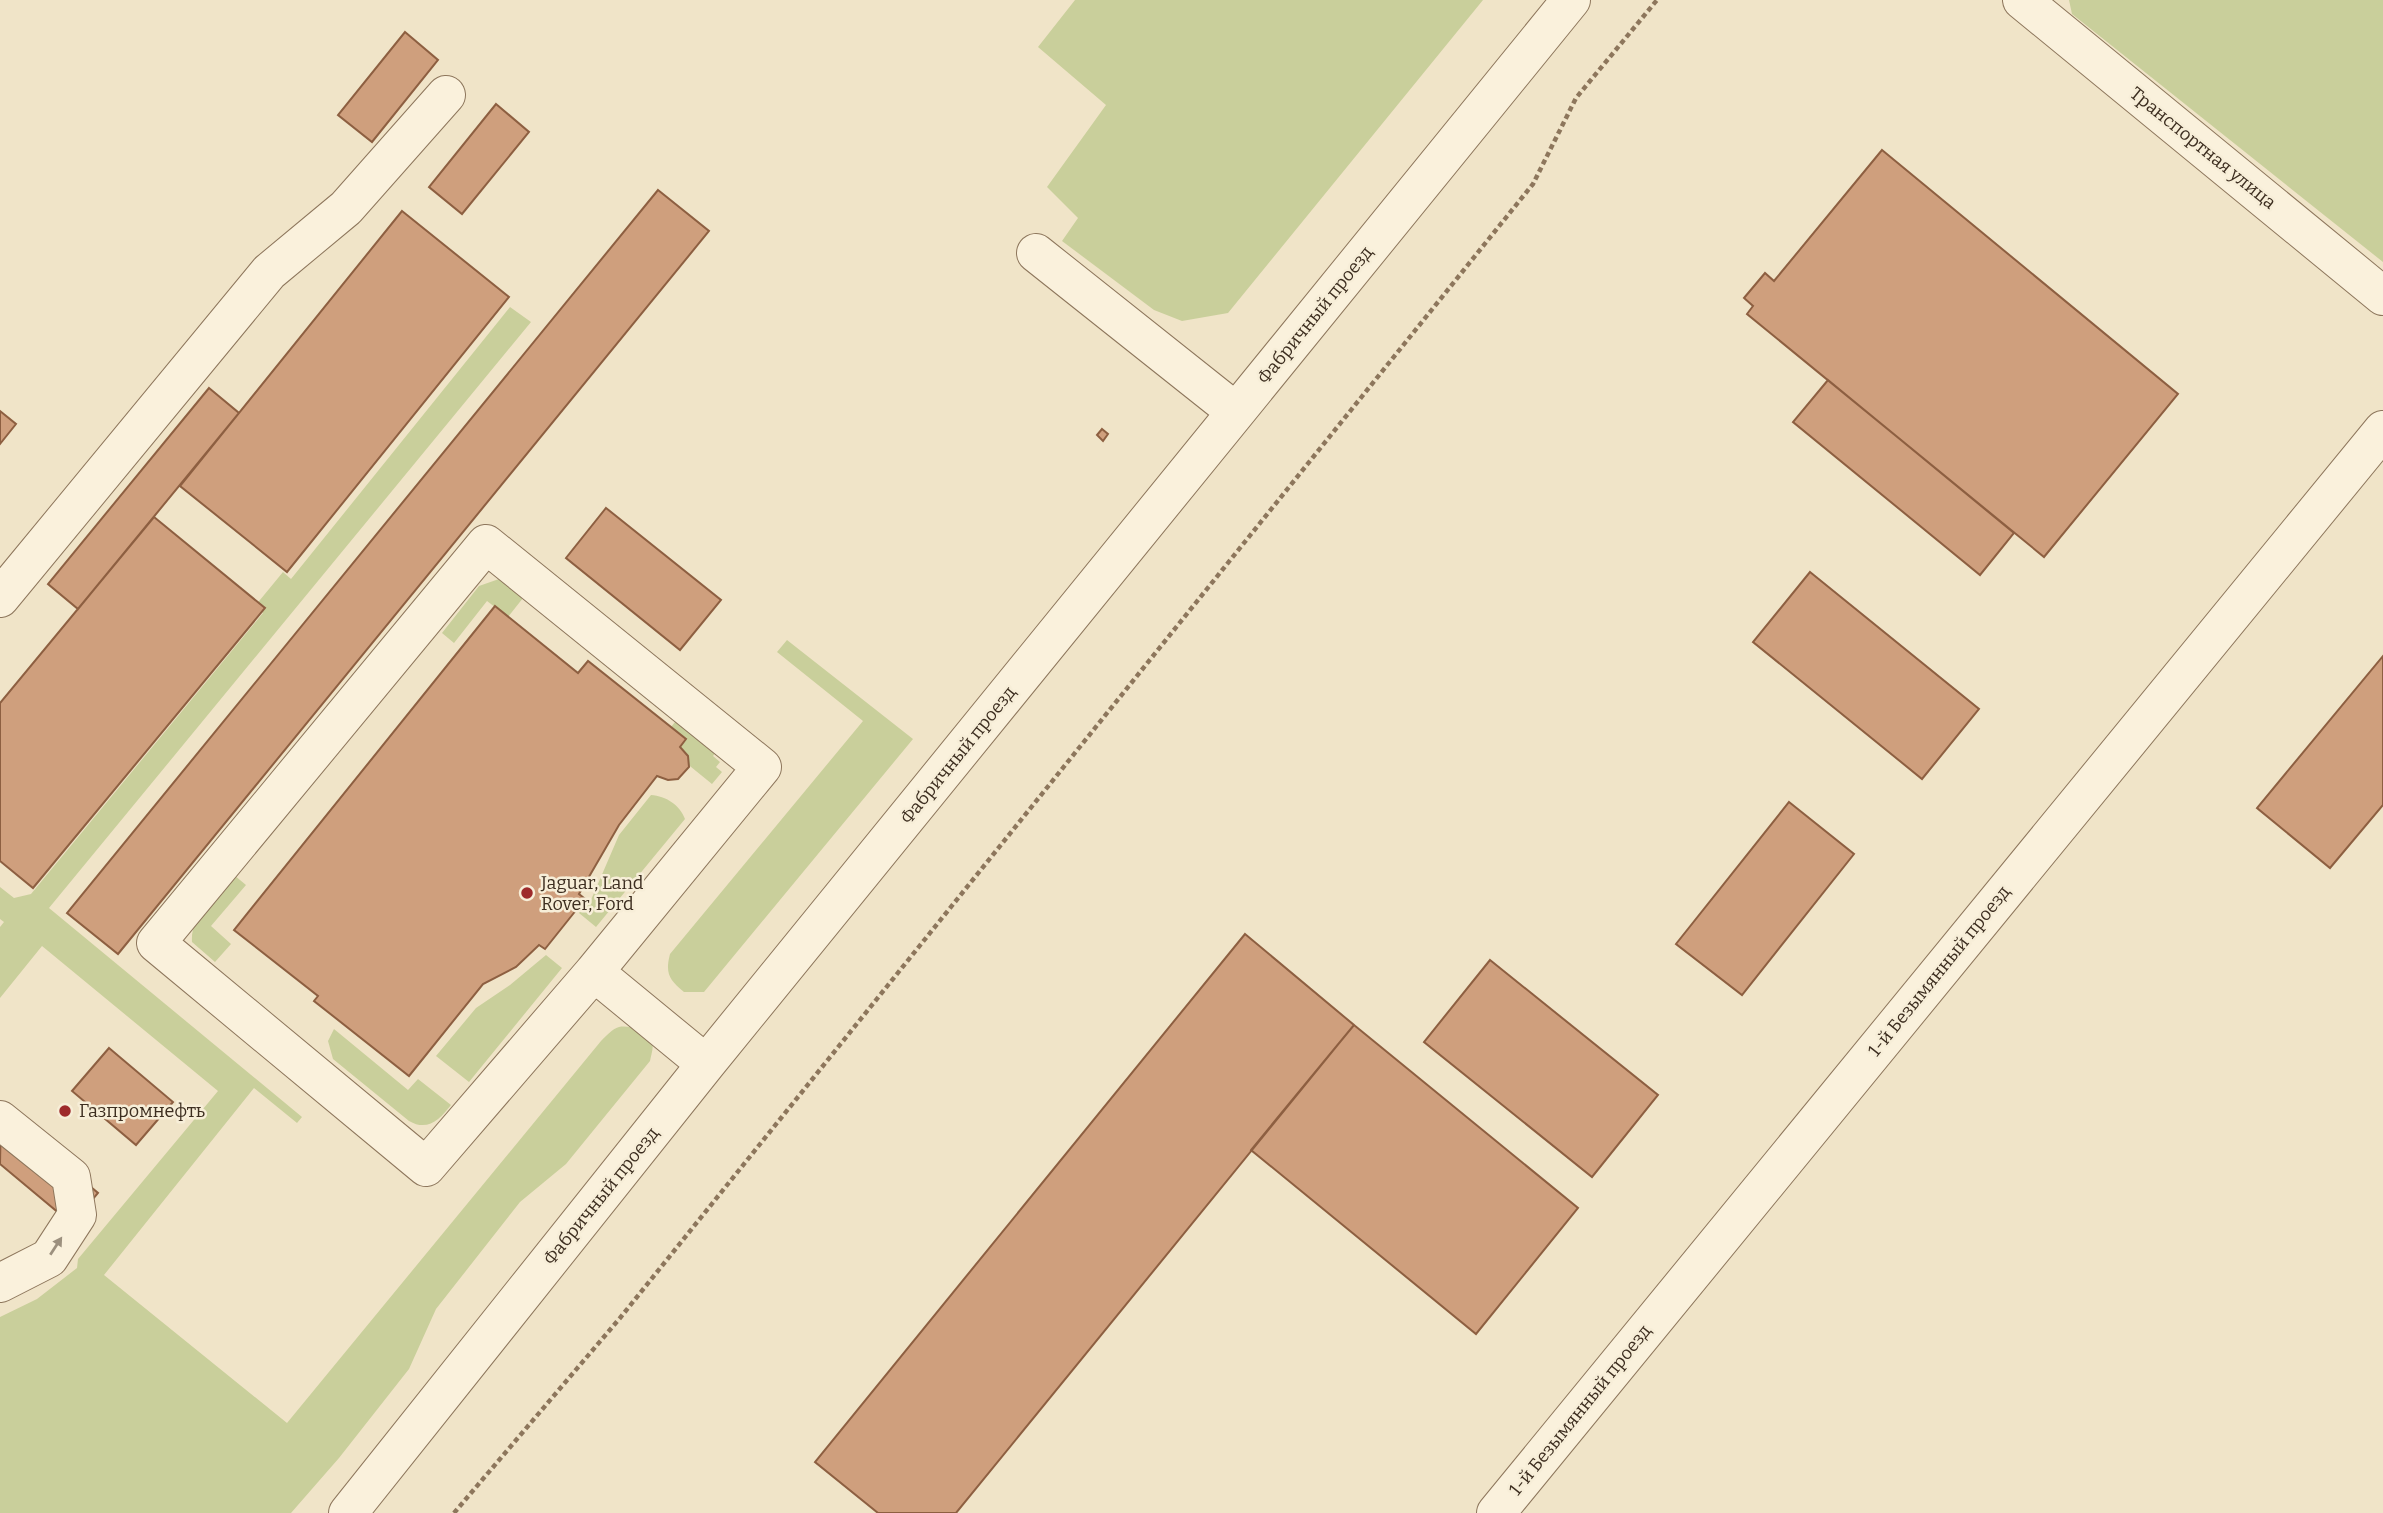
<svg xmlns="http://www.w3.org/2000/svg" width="2383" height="1513" font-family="Bitter,serif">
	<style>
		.green { fill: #c9cf9b }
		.building { fill: #cf9f7d; stroke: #8d5f41; stroke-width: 2 }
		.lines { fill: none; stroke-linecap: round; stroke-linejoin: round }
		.minor-casing { stroke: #8d765c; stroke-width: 40 }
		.path { stroke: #8d765c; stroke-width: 4.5; stroke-dasharray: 5 3.5; stroke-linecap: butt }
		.minor { stroke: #faf1dc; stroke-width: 38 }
		.oneway { fill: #9c907e }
		.poi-dot { fill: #9e2a2b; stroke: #f7eed8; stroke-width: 2.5 }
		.labels { text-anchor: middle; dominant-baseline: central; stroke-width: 5; stroke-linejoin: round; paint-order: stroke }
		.street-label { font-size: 18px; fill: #3d2e20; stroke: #f7eed8 }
		.poi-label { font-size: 18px; fill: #3d2e20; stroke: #f7eed8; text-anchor: start }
	</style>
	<rect width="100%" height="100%" fill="#f0e4c8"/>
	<!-- green -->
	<path class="green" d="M1075,0h408l-255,313 -46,8 -28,-11 -92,-69 16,-23 -31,-31 59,-82 -68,-58z
		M2069,0h314v262l-311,-248z
		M510,307l21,15 -482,586 253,209 -5,6 -43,-35 -150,187 183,148 314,-382c5,-5 11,-12 18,-14 10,-2 25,3 32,12 4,6 0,16 -1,22l-84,103 -46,38 -84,107 -27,60 -70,89 -48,55h-291v-196l37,-18 40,-31 1,-9 140,-168 -176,-145 -42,52v-71l4,-5 -4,-3v-32l14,11 17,-4 232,-281 -8,-7 28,-34 8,7z
		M499,579l24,19 -15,19 -21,-16 -33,42 -12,-10 37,-47z
		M787,640l126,99 -209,253h-20c-15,-12 -19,-19 -14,-38l193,-233 -86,-69z
		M679,717l39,32 -5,7 7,6 -4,5 6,5 -10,12 -32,-26 -17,-21z
		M651,795c15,1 29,10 34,24l-89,108 -17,-14 12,-13 28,-65z
		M234,875l12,10 -35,41 20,18 -16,18 -23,-20c-2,-27 26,-48 42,-67z
		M546,955l16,13 -93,114 -33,-26 40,-48 34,-23z
		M334,1029l74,61 10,-11 33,26c-11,14 -23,27 -42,16l-76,-62 -5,-18z"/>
	<!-- building -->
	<path class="building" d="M405,32l33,28 -66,82 -34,-27z
		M496,104l33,28 -67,82 -33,-27z
		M1882,150l296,244 -134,163 -297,-243 6,-8 -9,-8 21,-25 9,8z
		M658,190l51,41 -591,723 -51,-41z
		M402,211l107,86 -222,275 -107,-86z
		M1828,380l186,153 -34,42 -187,-153z
		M209,388l30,25 -161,196 -30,-25z
		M0,411l16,13 -16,20z
		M1102,429l6,5 -5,7 -6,-6z
		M606,508l115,92 -41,50 -114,-92z
		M154,517l111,91 -232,280 -33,-27v-158z
		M1810,572l169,137 -57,70 -169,-137z
		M495,606l83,67 10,-12 98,78 -6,8 8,9 1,11 -11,12 -10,1 -11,-4 -38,49 -40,69 6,5 -40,50 -6,-4 -23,22 -33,17 -74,92 -95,-75 4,-5 -84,-66z
		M2383,656v149l-53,63 -73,-60z
		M1789,802l65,52 -112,141 -66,-51z
		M1245,934l109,91 -398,488h-78l-63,-51z
		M1490,960l168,135 -66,82 -168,-135z
		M1354,1025l224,183 -102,126 -225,-184z
		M109,1048l64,54 -37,43 -64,-54z
		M1,1112l97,81 -26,31 -72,-60z"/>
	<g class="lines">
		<defs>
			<path id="minor" d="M2022,0l361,296
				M1036,253l200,159
				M0,598l269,-326 77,-64 100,-113
				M594,972l-168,195 -270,-224 330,-399 276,223 -168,205 112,92
				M0,1120l71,57 6,38 -28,43 -49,25
				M348,1513l358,-449 865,-1064
				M1496,1513l887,-1083"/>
		</defs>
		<!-- minor casing -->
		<use href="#minor" class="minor-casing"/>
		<!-- path -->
		<path class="path" d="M454,1513l166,-195 913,-1134 43,-86 81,-98"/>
		<!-- minor -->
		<use href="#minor" class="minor"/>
	</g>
	<!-- one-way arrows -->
	<defs><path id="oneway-solid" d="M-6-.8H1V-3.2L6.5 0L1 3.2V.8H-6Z" transform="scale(1.75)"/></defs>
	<use class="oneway" href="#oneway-solid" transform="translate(56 1246) rotate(-57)"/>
	<!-- markers -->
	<g class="poi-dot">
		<circle cx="527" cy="893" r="7"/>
		<circle cx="65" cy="1111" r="7"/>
	</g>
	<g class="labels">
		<!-- street labels -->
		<g class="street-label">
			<text transform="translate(2203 148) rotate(39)">Транспортная улица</text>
			<text transform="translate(1315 315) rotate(-51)">Фабричный проезд</text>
			<text transform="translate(958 755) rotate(-51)">Фабричный проезд</text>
			<text transform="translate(1939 971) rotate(-51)">1-й Безымянный проезд</text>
			<text transform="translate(601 1196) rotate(-51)">Фабричный проезд</text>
			<text transform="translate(1580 1410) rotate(-51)">1-й Безымянный проезд</text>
		</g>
		<!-- poi labels -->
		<g class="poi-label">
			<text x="541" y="883">Jaguar, Land<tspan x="541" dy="21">Rover, Ford</tspan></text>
			<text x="79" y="1111">Газпромнефть</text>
		</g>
	</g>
</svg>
